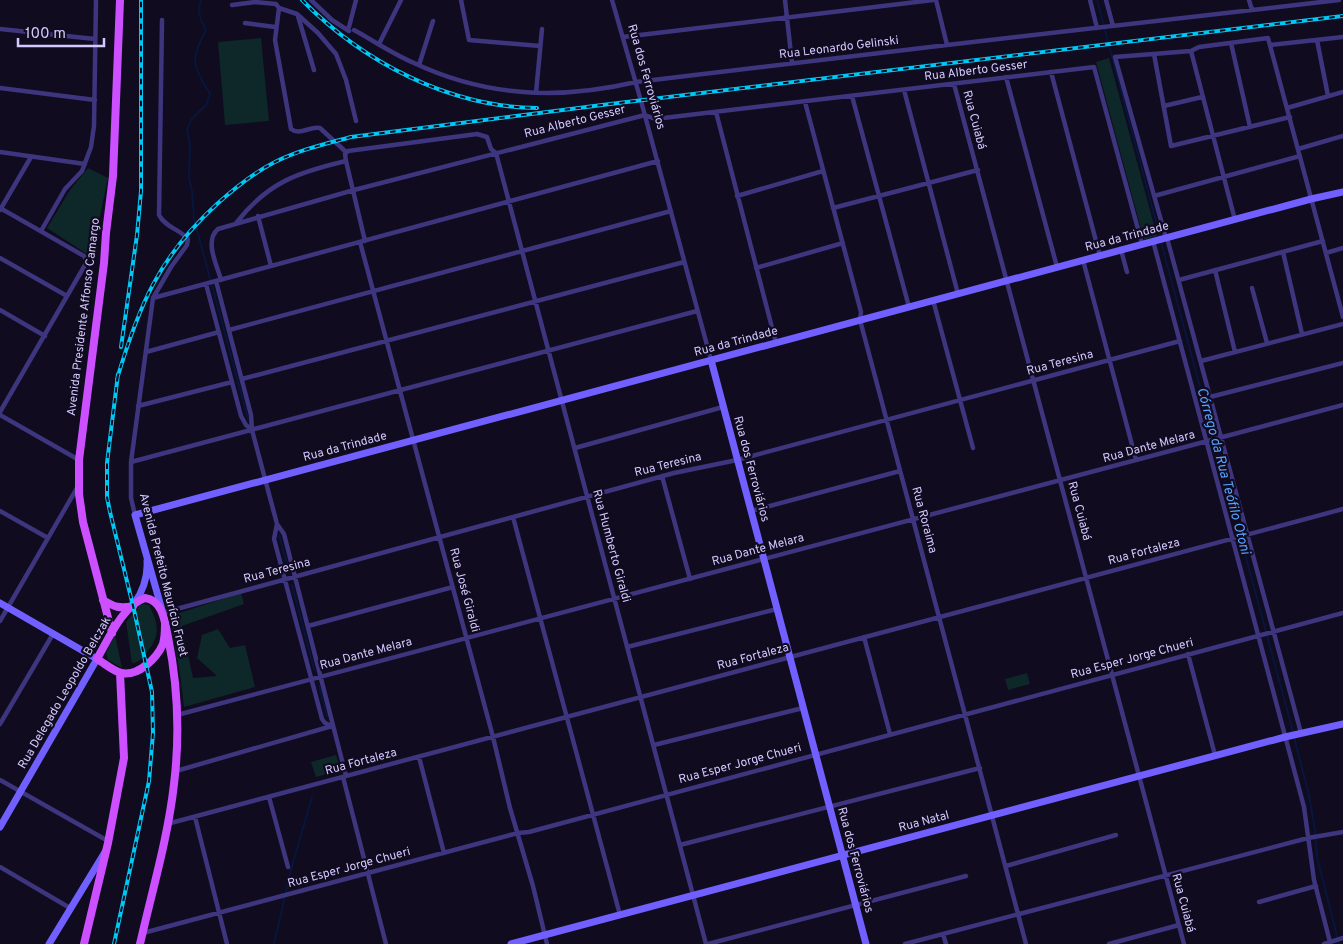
<svg xmlns="http://www.w3.org/2000/svg" width="1343" height="944" font-family="Overpass,sans-serif">
	<style>
		.green { fill: #0e2729 }
		.lines { fill: none; stroke-linecap: round; stroke-linejoin: round }
		.stream { stroke: #07163c; stroke-width: 2 }
		.street { stroke: #3e357f; stroke-width: 4.5 }
		.secondary { stroke: #7160ff; stroke-width: 7 }
		.primary { stroke: #cc50ff; stroke-width: 8 }
		.rail-casing { stroke: #00c7f4; stroke-width: 4 }
		.rail { stroke: #100b1f; stroke-width: 2; stroke-dasharray: 5.5; stroke-linecap: butt }
		.labels { text-anchor: middle; dominant-baseline: central; stroke-width: 4.5; stroke-linejoin: round; paint-order: stroke }
		.street-label { font-size: 12px; fill: #d4c9ff; stroke: #100b1f }
		.water-label { font-size: 14px; font-style: italic; fill: #57a3ff; stroke: #100b1f }
	</style>
	<rect width="100%" height="100%" fill="#100b1f"/>
	<!-- green -->
	<path class="green" d="M261,38l8,83 -44,4 -7,-83z
		M1109,58l48,178 -13,4 -48,-178z
		M88,168l20,10 -8,38 -4,44 -49,-32 23,-38z
		M241,593l3,11 -62,22 11,52 24,-2 -20,-18 5,-23 16,-6 12,19 15,-3 10,42 -71,20 -3,-26 -11,-65z
		M144,604l5,1c11,21 11,32 -4,50 -4,4 -7,8 -13,8l-6,-41 14,-17z
		M115,635l7,33 -14,-8 -2,-7z
		M1027,673l3,11 -22,6 -3,-11z
		M336,755l5,15 -25,7 -5,-15z"/>
	<g class="lines">
		<!-- stream -->
		<path class="stream" d="M201,0c-4,12 -1,19 5,30 -16,32 -14,33 4,64l-4,11 -15,15 -4,10 3,15 -1,33 3,13 2,28 54,200
			M1097,0l63,237
			M1161,242l132,490
			M279,535l9,32
			M292,585l22,84
			M319,686l8,30
			M1294,737l15,58 6,35 2,27 22,87
			M274,944l17,-74 21,-73"/>
		<!-- street -->
		<path class="street" d="M311,0l21,20 17,11
			M461,0l8,40 71,6
			M612,0l29,101 70,259
			M785,0l7,63
			M936,0l11,45
			M1090,0l7,28
			M1106,0l7,26
			M1249,0l3,10
			M232,5l23,-3 21,2 3,4 -4,32 16,89c9,7 18,-3 29,-1l26,24
			M279,8l18,6 21,19 18,21 10,26 10,41
			M298,16l16,54
			M245,23l30,4
			M349,27l7,-27
			M0,29l95,10
			M354,30c20,11 39,24 60,33 72,34 145,37 222,19l311,-37 392,-45
			M623,37l310,-37
			M1317,40l11,56
			M1231,43l19,84
			M379,44l22,-44
			M1270,45l73,-8
			M1191,51l44,169
			M1154,54l17,92 119,-29
			M419,65l14,-44
			M1051,72l49,184
			M1006,77l51,190
			M954,84l230,860
			M0,88l95,12
			M904,90l54,204
			M536,93l6,-64
			M852,96l57,211
			M805,102l56,210 -1,8 166,624
			M1164,106l38,-9
			M1287,108l56,-16
			M716,112l60,231
			M1298,149l45,-13
			M0,152l85,12
			M346,161l19,80
			M737,196l86,-25
			M1154,196l146,-40
			M0,208l84,48 2,4 -1,5 -85,147
			M833,208l145,-38
			M0,210l31,-53
			M258,216l13,50
			M237,222c31,-40 62,-50 109,-61l-1,-7 3,-3 129,-17 10,3 4,12 5,4 210,791
			M41,231l24,-42 17,-18 9,-24 3,-21 2,-126
			M1166,238l-51,-181 76,-6 8,-4 69,-9 75,279
			M1167,238l134,495
			M1153,241l151,566 10,73 16,62
			M360,242l133,495 17,71 23,78 14,58
			M1121,250l6,22
			M1283,252l19,82
			M1326,253l17,-5
			M0,258l67,38
			M1083,260l53,200
			M756,268l87,-25
			M1215,270l20,82
			M221,280c-4,-15 -17,-39 -3,-51l136,-39 291,-75 10,4 439,-52 48,177
			M1179,280l144,-39
			M216,281l35,134 1,15 25,94 7,10 62,242
			M206,284l35,132 5,9 6,5
			M1252,288l15,55
			M153,298l505,-137
			M933,300l40,148
			M0,310l45,26
			M229,330l442,-119
			M146,352l73,-20
			M1201,361l142,-37
			M242,379l442,-117
			M1210,397l133,-34
			M138,406l94,-24
			M0,415l79,45
			M575,448l148,-41
			M131,462l566,-151
			M662,476l28,103
			M0,511l48,27
			M751,511l149,-40
			M135,515l-4,-17v-36l22,-164 18,-31 16,-22 1,-6c-9,-10 -23,-12 -29,-24l3,-195
			M513,517l107,398
			M277,524l-3,15 48,180 3,4 7,3
			M162,613l512,-140 63,-13 443,-119
			M0,621l77,-133
			M308,626l145,-39
			M864,637l26,97
			M627,647l150,-38
			M1188,654l27,101
			M177,715l1166,-310
			M0,724l53,-90
			M654,745l149,-37
			M419,757l25,96
			M176,771l156,-45
			M343,777l43,167
			M0,780l108,61
			M269,797l19,70
			M195,817l32,127
			M167,824l1176,-315
			M680,845l300,-77
			M1006,866l110,-31
			M0,867l70,41
			M1259,902l57,-16
			M143,933l375,-100 11,-1 814,-219
			M943,934l3,10
			M708,944l258,-68
			M905,944l403,-106 35,-6
			M1109,944l70,-19
			M1324,944l19,-6"/>
		<!-- secondary -->
		<path class="secondary" d="M711,360l155,584
			M0,603l97,56 -97,168
			M134,604c9,-13 14,-27 13,-43
			M162,610l-27,-95 1176,-316 32,-7
			M49,944l56,-92
			M511,944l774,-207 58,-13"/>
		<!-- primary -->
		<path class="primary" d="M103,600c11,7 17,9 30,6
			M112,633l-29,-111 -4,-28v-34l25,-197 2,-30 7,-57 7,-176
			M84,944l24,-101 16,-85 -4,-85
			M140,944c12,-53 28,-106 34,-160 6,-49 4,-98 -6,-147 -3,-14 -5,-37 -23,-39 -22,7 -37,42 -48,61 7,4 16,12 24,14 17,4 36,-15 42,-29 2,-7 2,-13 2,-20"/>
		<defs>
			<path id="rail" d="M302,0c61,62 147,107 235,108
				M121,347l16,-112 4,-44v-191
				M117,379c22,-74 42,-122 100,-175 18,-16 36,-31 58,-42 24,-12 50,-18 76,-25l251,-32 741,-89
				M114,944l35,-163 4,-48 -1,-41 -18,-82 -24,-98 -3,-15v-34l11,-89"/>
		</defs>
		<!-- rail casing -->
		<use href="#rail" class="rail-casing"/>
		<!-- rail -->
		<use href="#rail" class="rail"/>
	</g>
	<g class="labels">
		<!-- street labels -->
		<g class="street-label">
			<text transform="translate(839 48) rotate(-7)">Rua Leonardo Gelinski</text>
			<text transform="translate(976 71) rotate(-7)">Rua Alberto Gesser</text>
			<text transform="translate(646 77) rotate(74)">Rua dos Ferroviários</text>
			<text transform="translate(974 120) rotate(75)">Rua Cuiabá</text>
			<text transform="translate(575 122) rotate(-14)">Rua Alberto Gesser</text>
			<text transform="translate(1127 237) rotate(-15)">Rua da Trindade</text>
			<text transform="translate(84 317) rotate(-83)">Avenida Presidente Affonso Camargo</text>
			<text transform="translate(736 342) rotate(-15)">Rua da Trindade</text>
			<text transform="translate(1060 363) rotate(-15)">Rua Teresina</text>
			<text transform="translate(345 447) rotate(-15)">Rua da Trindade</text>
			<text transform="translate(1149 447) rotate(-15)">Rua Dante Melara</text>
			<text transform="translate(668 465) rotate(-14)">Rua Teresina</text>
			<text transform="translate(751 469) rotate(75)">Rua dos Ferroviários</text>
			<text transform="translate(1079 511) rotate(75)">Rua Cuiabá</text>
			<text transform="translate(924 520) rotate(75)">Rua Roraima</text>
			<text transform="translate(611 546) rotate(75)">Rua Humberto Giraldi</text>
			<text transform="translate(758 550) rotate(-15)">Rua Dante Melara</text>
			<text transform="translate(1144 552) rotate(-15)">Rua Fortaleza</text>
			<text transform="translate(277 571) rotate(-15)">Rua Teresina</text>
			<text transform="translate(163 575) rotate(76)">Avenida Prefeito Maurício Fruet</text>
			<text transform="translate(464 590) rotate(75)">Rua José Giraldi</text>
			<text transform="translate(366 654) rotate(-15)">Rua Dante Melara</text>
			<text transform="translate(753 657) rotate(-15)">Rua Fortaleza</text>
			<text transform="translate(1132 659) rotate(-15)">Rua Esper Jorge Chueri</text>
			<text transform="translate(65 693) rotate(-60)">Rua Delegado Leopoldo Belczak</text>
			<text transform="translate(361 762) rotate(-15)">Rua Fortaleza</text>
			<text transform="translate(740 764) rotate(-15)">Rua Esper Jorge Chueri</text>
			<text transform="translate(924 822) rotate(-15)">Rua Natal</text>
			<text transform="translate(855 860) rotate(75)">Rua dos Ferroviários</text>
			<text transform="translate(349 868) rotate(-15)">Rua Esper Jorge Chueri</text>
			<text transform="translate(1183 903) rotate(75)">Rua Cuiabá</text>
		</g>
		<!-- water labels -->
		<g class="water-label">
			<text transform="translate(1223 471) rotate(75)">Córrego da Rua Teófilo Otoni</text>
		</g>
	</g>
	<!-- scale -->
	<path d="M18 38v8h86v-8" fill="none" stroke="#d4c9ff" stroke-width="2.5"/>
	<text x="25" y="38" font-size="15" fill="#d4c9ff" stroke="#100b1f" stroke-width="4" paint-order="stroke">100 m</text>
</svg>
